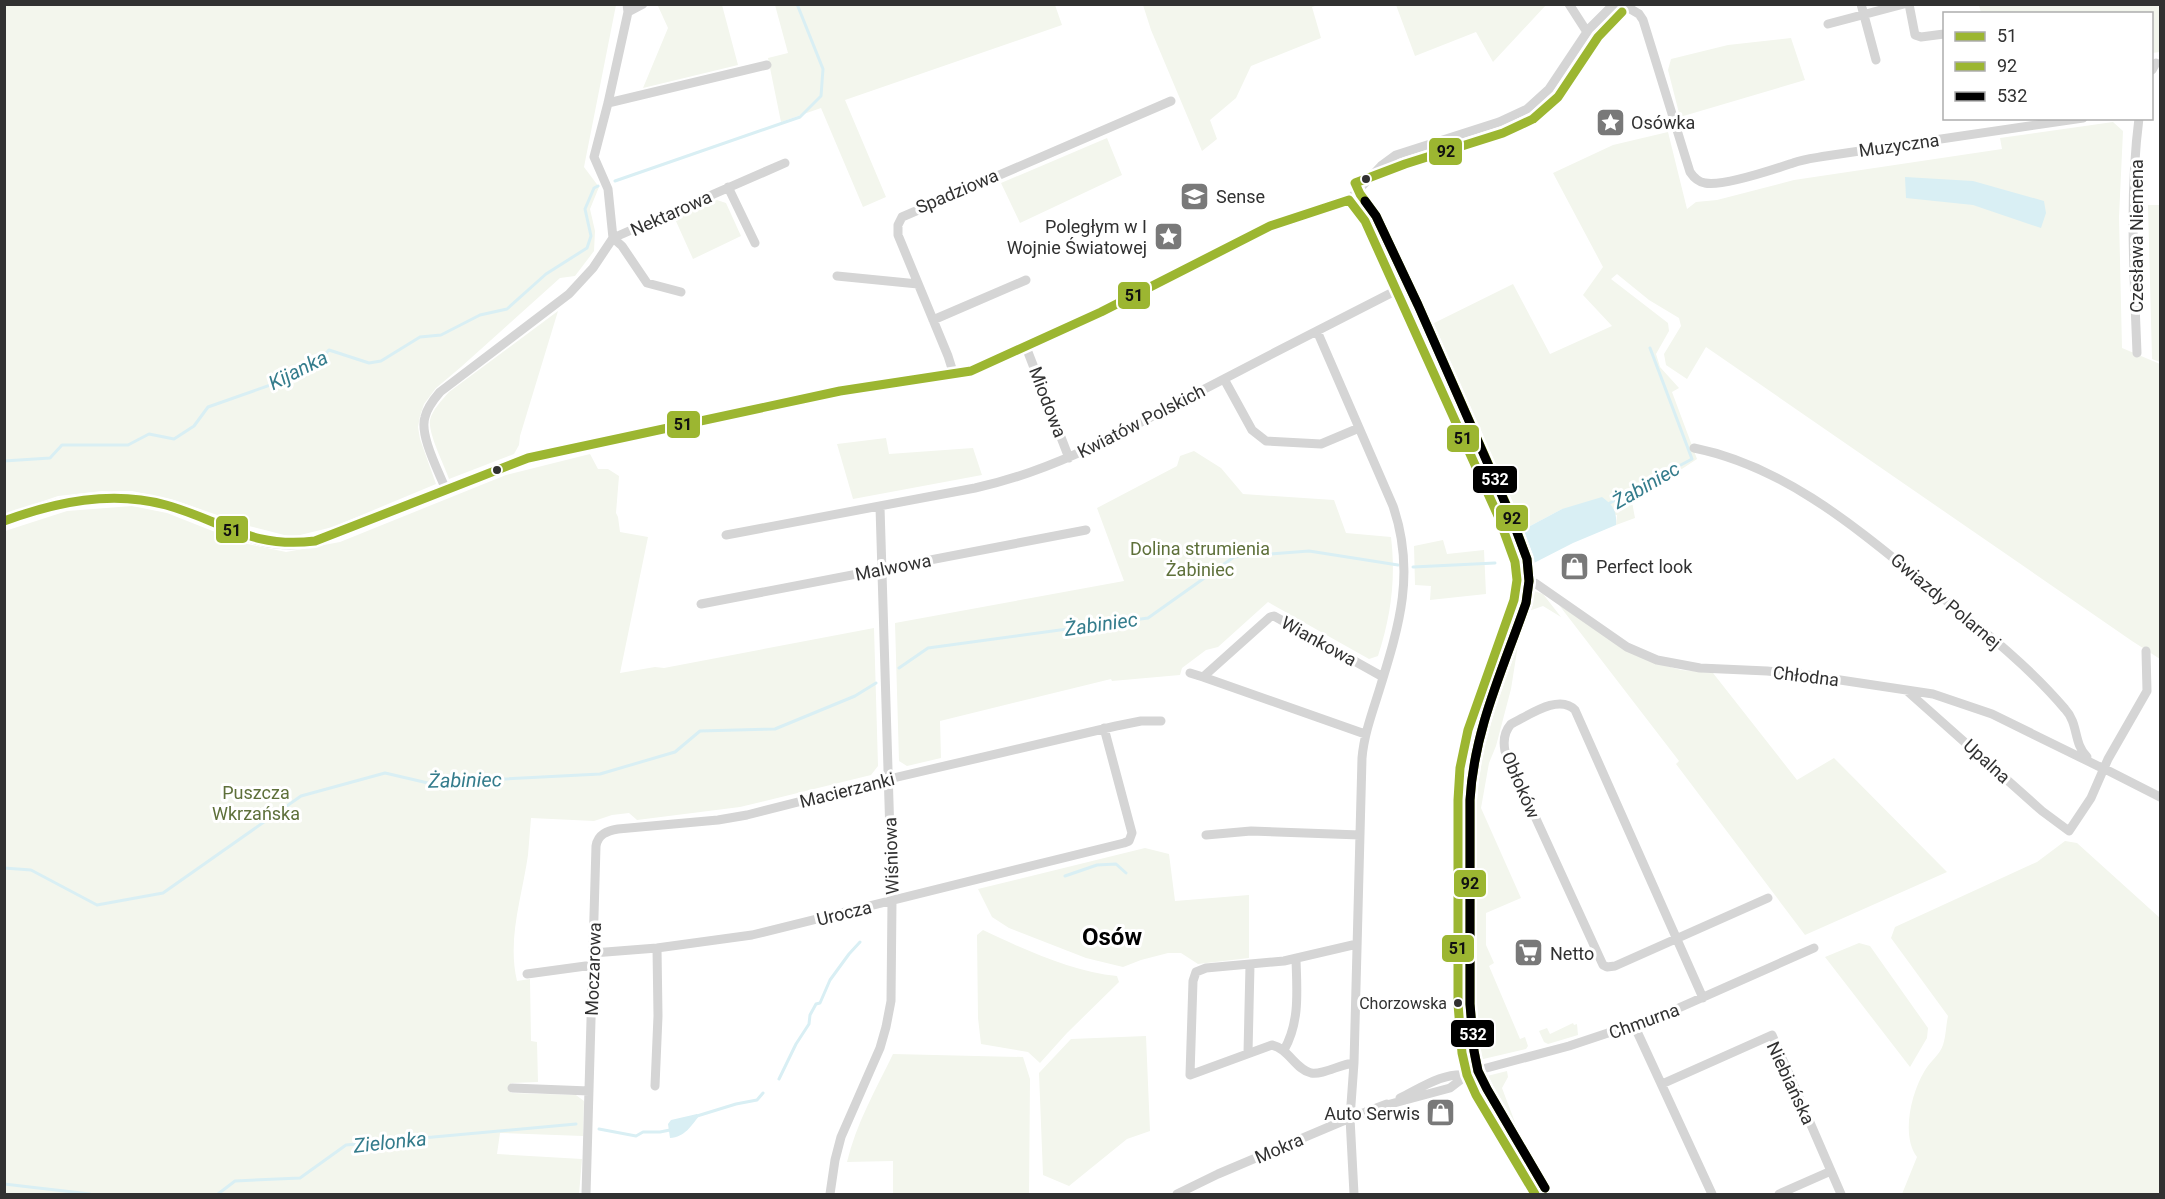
<svg xmlns="http://www.w3.org/2000/svg" width="2165" height="1199" font-family="Roboto,sans-serif">
	<style>
		.green { fill: #f3f6ed }
		.water { fill: #d9eff4 }
		.lines { fill: none; stroke-linecap: round; stroke-linejoin: round }
		.stream { stroke: #d9eff4; stroke-width: 3 }
		.minor { stroke: #d5d5d5; stroke-width: 9 }
		.tertiary { stroke: #d5d5d5; stroke-width: 12 }
		.bus-1-casing { stroke: #fff; stroke-width: 14 }
		.bus-2-casing { stroke: #fff; stroke-width: 14 }
		.bus-3-casing { stroke: #fff; stroke-width: 14 }
		.bus-1 { stroke: #9cb631; stroke-width: 9 }
		.bus-2 { stroke: #9cb631; stroke-width: 9 }
		.bus-3 { stroke: #000; stroke-width: 9 }
		.bus-dot { fill: #313131; stroke: #fff; stroke-width: 2 }
		.labels { text-anchor: middle; dominant-baseline: central; stroke-width: 6; stroke-linejoin: round; paint-order: stroke }
		.bus-label { font-size: 16px; fill: #313131; stroke: #fff; text-anchor: end }
		.poi-label { font-size: 18px; fill: #313131; stroke: #fff; text-anchor: start }
		.street-label { font-size: 18px; fill: #313131; stroke: #fff }
		.park-label { font-size: 18px; fill: #5e703a; stroke: #fff }
		.water-label { font-size: 20px; font-style: italic; fill: #347c8c; stroke: #fff }
		.district-label { font-size: 24px; font-weight: bold; fill: #000; stroke: #fff }
		.line-badge { stroke: #fff; stroke-width: 2 }
		.badge-label { font-size: 16px; text-anchor: middle; font-weight: bold; fill: #fff }
		.pale-badge-label { font-size: 16px; text-anchor: middle; font-weight: bold; fill: #111 }
	</style>
	<rect width="100%" height="100%" fill="#fff"/>
	<!-- green -->
	<path class="green" d="M4,5h612l-32,162 15,20 -9,22 5,22 -1,20 -19,25 -15,2 -99,89 -25,21 -12,16 -4,12 -2,11 2,12 16,45 -103,43 -41,10 -43,-11 -75,-26 -42,-9h-30l-44,5 -53,18z
		M659,5h63l16,60 -95,23 25,-60 -10,-22z
		M775,5h280l7,20 -217,75 41,97 -23,10 -42,-99 -40,14 -13,-64 20,-5z
		M1143,5h175l-6,2 9,31 -70,28 -15,32 -26,22 7,19 -15,12 -51,-121z
		M1396,5v-1l150,1 -53,57 -17,-30 -61,24z
		M1979,5h181v47l-8,1v-39l-171,-1z
		M1791,38l14,42 -125,37 -12,-47 3,-11 57,-14z
		M2113,122l10,9 -4,86 3,131 38,16v295l-28,-18 -426,-294 -19,32 -21,-14 -2,-11 17,-28 -2,-8 -30,-18 -32,-26 -6,5 57,44 1,8 -13,23 4,13 19,21 -7,4 25,67 -65,43 3,16 -19,7 1,-10 -55,-6 -45,24 -93,-205 89,-44 37,70 62,-28 -29,-31 20,-28 -50,-94 60,-28 55,-13 19,77 9,-7 21,-2 77,-20 208,-31 -2,-11z
		M1107,138l15,37 -102,48 -19,-40z
		M717,200l9,3 15,33 -48,23 -18,-40z
		M2148,205h12v157l-8,-3z
		M558,311l-38,125 -1,9 -5,9 -65,25c-5,-15 -21,-45 -19,-59 2,-10 13,-21 19,-28z
		M886,438l3,16 84,-6 9,27 -129,24 -16,-55z
		M1194,451l27,17 22,26 91,6 12,33 45,4c5,42 0,79 -13,119l-9,3 -101,-57 -50,45 -12,3 -24,18 -2,7 -68,6 -1,-2 -171,42 1,37 -34,8 -8,-5 -4,-138 229,-42 -27,-73 80,-42 3,-10z
		M590,454l8,15h10l11,7 -3,37 2,4 2,15 28,5 -28,136 35,-6 9,1 210,-40 4,138 -7,9 -131,32 -103,13 -8,-7 -17,2 -18,6 -63,-3c-1,12 -2,25 -3,37 -6,42 -21,84 -11,126l13,-2 1,62 6,1 1,40 -27,1v10l65,2 8,6 -1,35 -83,-3 -3,21 85,5 -3,35h-574v-663l62,-20 65,-5 35,7 76,30 43,9 54,-10 166,-67z
		M1443,540l4,14 37,-4 2,44 -56,6 1,-14 -16,-1 -1,-39z
		M1531,590l12,4 18,23 -18,-11 -20,7 -12,76 -15,57 -7,17 -8,45 40,90 -35,15v32l8,18 -5,3 31,73 5,-2 3,9 -2,3 -47,11 -6,-2v-5l-7,-6 -1,-16 7,-29 -1,-18 -8,-25v-140l3,-5 3,-39 7,-40 16,-49z
		M1559,605l90,56 32,9 32,3 84,107 37,-22 113,114 -142,63 -129,-171 3,-3z
		M2065,841l12,2 83,75v276h-258l15,-37c-16,-21 -6,-63 7,-85 5,-10 16,-17 19,-27 3,-9 3,-20 5,-29l-57,-78 4,-11 142,-65z
		M1145,848l24,6 6,47 74,-6v63l-51,6 -17,-11h-13l-27,7 -18,7 -37,-9 -77,-30 -17,-11 -14,-28z
		M983,930c40,19 90,42 134,46l2,6 -52,51 -27,30 -12,-11 -47,-8 -3,-26 -1,-83z
		M1859,943l11,3 58,82 -1,10 -17,29 -85,-110z
		M1573,1023l1,2 3,-1 1,11 -30,9 -4,-2 -5,-11 8,-3 3,6z
		M1146,1036l4,95 -23,8 -58,47 -26,-11 -4,-102 32,-34z
		M893,1054l130,3 7,22 -1,115h-136v-33l-46,1c9,-38 29,-73 46,-108z
		M1507,1071l1,6 -6,11 17,45 20,40 -5,2 -51,-87v-6l4,-6z"/>
	<!-- water -->
	<path class="water" d="M1905,177l68,4 71,20 2,12 -5,15 -68,-23 -67,-7z
		M1602,497c11,8 15,14 14,28l-43,18 -41,21 -15,-31 45,-24z
		M697,1114l2,2c-8,10 -14,21 -29,22l-2,-14 3,-4z"/>
	<g class="lines">
		<!-- stream -->
		<path class="stream" d="M615,181l185,-64 21,-21 2,-27 -26,-65
			M4,461l46,-3 12,-13h66l21,-11 25,5 20,-13 14,-19 85,-30 25,-15 11,-12 40,13 12,-2 39,-24 21,-2 39,-20 27,-6 39,-35 41,-26 4,-12 -6,-27 9,-21 4,-2
			M1608,504l84,-45 -42,-111
			M1413,567l82,-4
			M899,668l29,-20 220,-30 86,-61 75,-6 89,14
			M4,868l27,2 66,35 66,-12 138,-97 84,-23 43,10 172,-9 75,-22 25,-21 75,-2 80,-33 21,-13
			M1065,876l32,-11 19,-1 10,9
			M779,1079l17,-35 13,-20 1,-9 6,-11 4,-1 10,-23 19,-26 11,-12
			M697,1116l39,-12 21,-4 6,-7
			M599,1129l37,7 7,-4h17l10,-2
			M4,1184l86,10
			M218,1194l17,-13 65,-3 46,-33 230,-21"/>
		<!-- minor -->
		<path class="minor" d="M1569,4l18,28
			M1622,4l17,10 4,6 47,152c4,6 8,10 15,11 18,4 70,-14 88,-20 11,-4 22,-5 33,-7l257,-38
			M1861,4l15,56
			M1909,4l6,31 6,2 23,-3
			M628,12l15,-8
			M1828,24l76,-20
			M2152,70l4,-7
			M608,103l159,-38
			M728,187l27,56
			M1349,200l32,-34 15,-11 103,-33 28,-13 22,-20 40,-60 25,-25
			M837,276l81,8
			M681,292l-34,-9 -25,-37 -9,-8 172,-75
			M933,320l93,-40
			M1317,331l76,175c23,67 6,120 -14,185 -7,22 -15,44 -17,67l-8,305 -4,55 4,76
			M1026,347l43,111
			M2137,353c-3,-78 -8,-157 2,-235
			M954,375l-6,-19 -50,-121v-10l4,-8 269,-116
			M1224,379l28,51 14,11 55,3 38,-16
			M1694,448c94,19 167,84 240,143 45,36 93,73 131,118 14,15 8,34 22,48
			M446,490c-7,-18 -27,-55 -21,-73 2,-9 9,-18 15,-25l129,-98 24,-26 20,-30 -5,-49 -14,-32 14,-54 20,-91 -1,-8
			M726,535l249,-47c79,-17 149,-57 220,-94 67,-35 135,-70 202,-104
			M1517,575l18,8 92,64 30,13 43,8 67,3 40,4 126,19 59,20 112,55
			M701,604l385,-74
			M1190,673l13,4
			M1906,690l136,121 27,20 22,-33 17,-39 39,-68 -1,-40
			M1365,734l-162,-57 67,-60 4,-1 109,61
			M2101,767l59,30
			M1206,835l45,-4 109,4
			M593,953l64,-5 95,-13 372,-92 5,-2 3,-8 -28,-105
			M527,974l66,-9
			M1703,998l-128,-288c-16,-17 -47,6 -64,14 -7,8 -8,17 -6,27l98,214 4,2 8,-1 153,-68
			M1634,1025l78,169
			M1284,1050c16,-28 13,-59 12,-90
			M1248,1053l2,-88
			M1354,1063c-14,1 -30,12 -43,10 -16,-4 -22,-24 -39,-28l-82,30 3,-94 3,-9 10,-4 78,-7 73,-17
			M1662,1084l110,-49 69,159
			M655,1086l3,-70 -1,-68
			M512,1088l77,3
			M1400,1098c21,-10 43,-26 67,-23
			M1383,1106l67,-18 17,-13 12,-5 90,-24 96,-32 149,-66
			M586,1194l10,-348c2,-12 11,-15 22,-17l100,-9 29,-5 142,-36 227,-53 25,-5h20
			M830,1194l5,-34 6,-23 39,-89 6,-21 5,-26 1,-100 -12,-394
			M1177,1194l41,-20 132,-56 37,-14
			M1779,1194l52,-23"/>
		<!-- tertiary -->
		<path class="tertiary" d="M4,521c51,-20 108,-32 162,-16 52,15 92,48 149,36l213,-83 312,-67 131,-20 130,-59 169,-86 79,-26 16,21 32,69 102,228 16,44 2,18 -3,20 -46,130 -8,38 -2,32v204l4,49 5,22 9,20 59,99"/>
		<defs>
			<path id="bus-1" d="M1349,200l16,21 134,297 16,44 2,18 -3,20 -46,130 -8,38 -2,32v204l4,49 5,22 9,20 59,99
				M4,521c52,-19 107,-31 162,-16 57,16 85,44 149,36l213,-83 312,-67 131,-20 130,-59 169,-86 79,-26"/>
			<path id="bus-2" d="M1545,1188l-58,-99 -9,-18 -4,-20 -4,-47v-204c4,-70 33,-131 56,-197l3,-22 -2,-22 -17,-46 -92,-208 -42,-89 -16,-22 -5,-11 50,-19 98,-31 30,-14 25,-22 40,-60 24,-25"/>
			<path id="bus-3" d="M1365,201l11,15 42,89 92,209 17,45 2,22 -3,22c-23,66 -52,127 -56,197v204l4,47 4,20 9,18 58,99"/>
		</defs>
		<!-- bus-1 casing -->
		<use href="#bus-1" class="bus-1-casing"/>
		<!-- bus-2 casing -->
		<use href="#bus-2" class="bus-2-casing"/>
		<!-- bus-3 casing -->
		<use href="#bus-3" class="bus-3-casing"/>
		<!-- bus-1 -->
		<use href="#bus-1" class="bus-1"/>
		<!-- bus-2 -->
		<use href="#bus-2" class="bus-2"/>
		<!-- bus-3 -->
		<use href="#bus-3" class="bus-3"/>
	</g>
	<!-- icons -->
	<defs>
		<symbol id="sight-square" viewBox="-11 -11 22 22"><rect x="-9" y="-9" width="18" height="18" rx="4" fill="#797979" stroke="#fff"/><path d="M0-6L1.8-2.2L6-1.7L2.9 1.2L3.7 5.4L0 3.3L-3.7 5.4L-2.9 1.2L-6-1.7L-1.8-2.2Z" fill="#fff"/></symbol>
		<symbol id="school-square" viewBox="-11 -11 22 22"><rect x="-9" y="-9" width="18" height="18" rx="4" fill="#797979" stroke="#fff"/><path d="M0-5L7-2L0 1L-7-2ZM-4 1L0 2.5L4 1V4Q0 6-4 4Z" fill="#fff"/></symbol>
		<symbol id="shop-square" viewBox="-11 -11 22 22"><rect x="-9" y="-9" width="18" height="18" rx="4" fill="#797979" stroke="#fff"/><path d="M-5-2.5h2.3a2.7 3.5 0 0 1 5.4 0H5L5.5 6h-11ZM-1.5-2.5h3a1.5 2.3 0 0 0-3 0Z" fill="#fff"/></symbol>
		<symbol id="supermarket-square" viewBox="-11 -11 22 22"><rect x="-9" y="-9" width="18" height="18" rx="4" fill="#797979" stroke="#fff"/><path d="M-6-5.5h2.5l.6 2H6L4.5 2H-2.5L-4.4-4H-6ZM-1.5 3.2a1.3 1.3 0 1 0 .1 0ZM3 3.2a1.3 1.3 0 1 0 .1 0Z" fill="#fff"/></symbol>
	</defs>
	<g fill-rule="evenodd">
		<use href="#sight-square" x="1594" y="106" width="33" height="33"/>
		<use href="#school-square" x="1178" y="180" width="33" height="33"/>
		<use href="#sight-square" x="1152" y="220" width="33" height="33"/>
		<use href="#shop-square" x="1558" y="550" width="33" height="33"/>
		<use href="#supermarket-square" x="1512" y="936" width="33" height="33"/>
		<use href="#shop-square" x="1424" y="1096" width="33" height="33"/>
	</g>
	<!-- markers -->
	<g class="bus-dot">
		<circle cx="1366" cy="179" r="5"/>
		<circle cx="497" cy="470" r="5"/>
		<circle cx="1458" cy="1003" r="5"/>
	</g>
	<g class="labels">
		<!-- bus labels -->
		<g class="bus-label">
			<text x="1447" y="1003">Chorzowska</text>
		</g>
		<!-- poi labels -->
		<g class="poi-label">
			<text x="1631" y="122">Osówka</text>
			<text x="1216" y="196">Sense</text>
			<text x="1147" y="226" text-anchor="end">Poległym w I<tspan x="1147" dy="21">Wojnie Światowej</tspan></text>
			<text x="1596" y="566">Perfect look</text>
			<text x="1550" y="953">Netto</text>
			<text x="1420" y="1113" text-anchor="end">Auto Serwis</text>
		</g>
		<!-- street labels -->
		<g class="street-label">
			<text transform="translate(1899 145) rotate(-8)">Muzyczna</text>
			<text transform="translate(957 191) rotate(-23)">Spadziowa</text>
			<text transform="translate(671 213) rotate(-24)">Nektarowa</text>
			<text transform="translate(2136 236) rotate(-90)">Czesława Niemena</text>
			<text transform="translate(1048 402) rotate(69)">Miodowa</text>
			<text transform="translate(1141 421) rotate(-27)">Kwiatów Polskich</text>
			<text transform="translate(893 567) rotate(-11)">Malwowa</text>
			<text transform="translate(1946 601) rotate(40)">Gwiazdy Polarnej</text>
			<text transform="translate(1319 641) rotate(29)">Wiankowa</text>
			<text transform="translate(1806 676) rotate(7)">Chłodna</text>
			<text transform="translate(1987 761) rotate(42)">Upalna</text>
			<text transform="translate(1521 785) rotate(67)">Obłoków</text>
			<text transform="translate(847 790) rotate(-14)">Macierzanki</text>
			<text transform="translate(891 856) rotate(-92)">Wiśniowa</text>
			<text transform="translate(844 913) rotate(-14)">Urocza</text>
			<text transform="translate(593 969) rotate(-88)">Moczarowa</text>
			<text transform="translate(1644 1021) rotate(-20)">Chmurna</text>
			<text transform="translate(1791 1083) rotate(65)">Niebiańska</text>
			<text transform="translate(1279 1148) rotate(-23)">Mokra</text>
		</g>
		<!-- park labels -->
		<g class="park-label">
			<text x="1200" y="548">Dolina strumienia<tspan x="1200" dy="21">Żabiniec</tspan></text>
			<text x="256" y="792">Puszcza<tspan x="256" dy="21">Wkrzańska</tspan></text>
		</g>
		<!-- water labels -->
		<g class="water-label">
			<text transform="translate(298 370) rotate(-27)">Kijanka</text>
			<text transform="translate(1646 485) rotate(-30)">Żabiniec</text>
			<text transform="translate(1101 624) rotate(-8)">Żabiniec</text>
			<text transform="translate(465 780) rotate(-1)">Żabiniec</text>
			<text transform="translate(390 1142) rotate(-6)">Zielonka</text>
		</g>
		<!-- district labels -->
		<g class="district-label">
			<text x="1112" y="937">Osów</text>
		</g>
	</g>
	<g class="line-badge">
		<rect x="1428" y="137" width="35" height="29" rx="6" fill="#9cb631"/>
		<rect x="1117" y="281" width="34" height="29" rx="6" fill="#9cb631"/>
		<rect x="666" y="410" width="35" height="29" rx="6" fill="#9cb631"/>
		<rect x="1446" y="424" width="34" height="29" rx="6" fill="#9cb631"/>
		<rect x="1472" y="465" width="46" height="29" rx="6" fill="#000"/>
		<rect x="1495" y="504" width="34" height="28" rx="6" fill="#9cb631"/>
		<rect x="215" y="515" width="34" height="29" rx="6" fill="#9cb631"/>
		<rect x="1453" y="869" width="34" height="29" rx="6" fill="#9cb631"/>
		<rect x="1441" y="934" width="34" height="29" rx="6" fill="#9cb631"/>
		<rect x="1450" y="1019" width="45" height="29" rx="6" fill="#000"/>
	</g>
	<g class="badge-label">
		<text x="1495" y="485">532</text>
		<text x="1473" y="1040">532</text>
	</g>
	<g class="pale-badge-label">
		<text x="1446" y="157">92</text>
		<text x="1134" y="301">51</text>
		<text x="683" y="430">51</text>
		<text x="1463" y="444">51</text>
		<text x="1512" y="524">92</text>
		<text x="232" y="536">51</text>
		<text x="1470" y="889">92</text>
		<text x="1458" y="954">51</text>
	</g>
	<!-- border -->
	<rect width="2165" height="1199" fill="none" stroke="#313131" stroke-width="12"/>
	<!-- legend -->
	<rect x="1943" y="12" width="210" height="108" fill="#ffffff" stroke="#adadad" stroke-width="1.5"/>
	<rect x="1955" y="32" width="30" height="9" fill="#9cb631" stroke="#adadad" stroke-width="1.5"/>
	<text x="1997" y="42" font-size="18" fill="#313131">51</text>
	<rect x="1955" y="62" width="30" height="9" fill="#9cb631" stroke="#adadad" stroke-width="1.5"/>
	<text x="1997" y="72" font-size="18" fill="#313131">92</text>
	<rect x="1955" y="92" width="30" height="9" fill="#000000" stroke="#adadad" stroke-width="1.5"/>
	<text x="1997" y="102" font-size="18" fill="#313131">532</text>
</svg>
